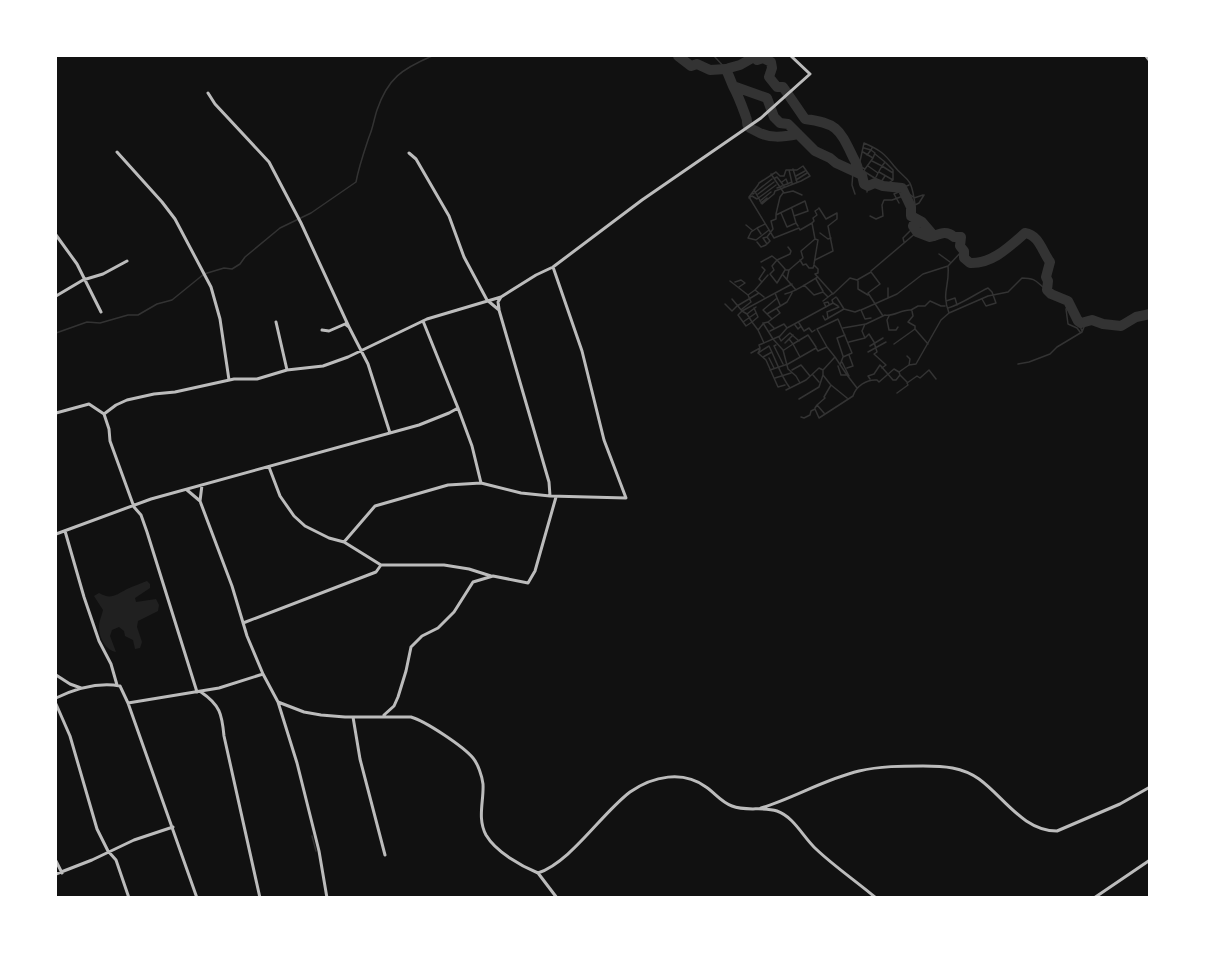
<svg xmlns="http://www.w3.org/2000/svg" width="1205" height="953" font-family="'DejaVu Sans',sans-serif">
	<style>
		.green { fill: #202020 }
		.lines { fill: none; stroke-linecap: round; stroke-linejoin: round }
		.stream { stroke: #333; stroke-width: 1.5 }
		.river { stroke: #333; stroke-width: 10 }
		.minor { stroke: #bcbcbc; stroke-width: 3 }
	</style>
	<rect width="100%" height="100%" fill="#111"/>
	<!-- green -->
	<path class="green" d="M147,581l3,3v4l-15,10 1,4 20,-3 3,6 -1,6 -20,10 -1,6 5,15 -2,6 -5,1 -2,-9 -8,-4 -1,-5 -5,-4 -7,3 -2,6 6,16c-11,-2 -18,-16 -17,-28 1,-5 3,-9 4,-14l-9,-14 5,-3c12,7 17,2 28,-4 7,-3 14,-6 20,-8z"/>
	<g class="lines">
		<!-- stream -->
		<path class="stream" d="M714,56l12,13
			M864,148l7,2 -4,5
			M872,148l-1,2 4,3 -2,5
			M863,152l10,6 -8,11
			M875,154l10,8 -3,4 11,7
			M872,161l10,5 -4,7
			M886,163l7,7v10l-6,4
			M868,166l10,7 -2,4
			M793,169l4,13
			M789,170l3,13
			M853,171l-1,14 3,9
			M865,172l16,10 -2,3
			M879,172l14,8
			M771,174l13,19 9,-2 9,4
			M862,175l3,-6 -6,-3 5,-23c16,7 20,10 30,23 12,15 16,9 20,32
			M796,176l9,-5
			M885,176l-4,6 6,2 -1,3
			M775,178l2,-1 7,9
			M796,180l11,-7
			M782,182l4,-3 2,5
			M777,188l15,-6
			M902,188l7,-3
			M754,190l8,14 12,-10 1,-3 26,-10 9,-5 -7,-10 -6,4h-11l-2,6h-4l-4,-4 -17,11 -1,2 -9,12 25,41 25,-10 1,2 12,-7
			M867,192l1,-6
			M907,192l6,5
			M753,194l19,-15
			M758,194l16,-12
			M749,198l3,-2 5,3 19,-14
			M760,201l11,-9
			M761,203l6,-5
			M899,203l-5,-9 9,-4
			M915,204l-1,-6 9,-3
			M911,207l8,-4 5,-8
			M792,209l4,14
			M781,213l6,14 9,-4 2,3
			M776,214l4,-17 3,-4
			M870,216l6,3 7,-3 -1,-11 2,-5h8l14,-5
			M746,225l6,5
			M757,228l-6,4 -3,6 8,2 13,-10
			M820,233l8,6 3,-1
			M761,234l-4,-6 8,-4
			M767,237l3,4 -3,3 -4,-6 4,-1 6,-8 -2,-8 5,-2v-4l29,-14 3,10 -14,5
			M757,242l4,5 5,-2
			M904,242l-1,-4 11,-11
			M939,254l11,8
			M800,260l3,5 3,-1 3,4h4l1,-3 4,4v4l-3,1 18,20 17,-16 7,2 14,-8 9,12 -12,9 15,23
			M815,260l18,-9 -5,-25 9,-7v-6l-11,6 -7,-11
			M761,262l11,-6 5,4 -5,6 2,4 -4,4 7,9 8,-13h4l14,-12 -2,-7 14,-12
			M814,264l4,-24 -3,-1 -3,-16 2,-2 -1,-3 4,-3 -2,-4 3,-2
			M948,266c2,20 -7,26 1,47l39,-17 20,-4 14,-14c16,0 14,5 25,12
			M785,269l-8,-9 13,-6 1,-3 -3,-4
			M871,271l46,-39
			M783,275l13,15
			M787,279l2,-9
			M816,279l7,12
			M730,281l18,14
			M858,281v8l10,6
			M735,282l6,-2 4,3 -6,4
			M762,282l-3,-3 6,-9 -3,-3
			M804,285l10,10 9,-3 5,5
			M755,290l13,-15
			M775,293l5,12
			M785,294c11,-2 22,-11 33,-17
			M836,297l-4,3 1,3 5,3
			M837,298l7,11
			M888,298l9,-4 26,-20 25,-8 15,-16
			M732,299l10,12 -4,4 8,11 6,-4 6,8
			M823,301l9,-7
			M946,301l9,-3 2,7
			M725,304l7,7 5,-5 22,-13
			M1070,304l-4,5 2,15 9,4 3,4
			M826,307l-2,-4 4,-1 1,2
			M754,308l4,9 -6,5 -5,-8 -5,-3 50,-27
			M948,308c14,-4 27,-14 40,-20l4,4 4,11 -10,3 -4,-7
			M742,309l9,-7 -3,-7 7,-5 9,7
			M747,314l9,-7
			M767,314l20,-12 5,-9
			M823,316l2,4 19,-11 11,3 5,-2
			M889,316l-2,4 2,10h7l2,-3
			M828,318l-1,-6 12,-5
			M871,318l-6,1 -4,-9 27,-12v-10
			M772,319l-9,-9 13,-11
			M1078,321l4,10
			M743,322l13,-9
			M768,322l12,-9 -3,-4
			M763,323l10,16 10,11 5,19 8,7 4,7
			M764,323l4,-1 6,6
			M799,323l5,8 5,-3 3,4 3,-2
			M763,324l-5,6 6,13
			M795,325l3,4 3,-3
			M843,328l23,-4 19,-9c8,2 17,-6 26,-5l7,-4h7l5,-5 11,5h4
			M915,329l13,15
			M770,331l14,-7 3,4
			M56,333l31,-11 13,1 28,-8h10l19,-11 15,-4 32,-26 20,-6 8,1 8,-5 5,-7 35,-29 31,-15 45,-31c3,-16 8,-30 13,-45 4,-9 5,-18 8,-27 11,-32 25,-41 55,-54
			M779,337l2,4 9,-8 9,8
			M865,338l4,-4 5,8 3,10 -3,2 12,11 -4,3
			M789,339l4,5 15,-9 8,12
			M849,342l16,-4 -3,-7 3,-7
			M785,343l8,-8
			M894,344l21,-15v-3l-7,-4 5,-6 -1,-5
			M776,345l-2,1 9,18
			M870,346l13,-8
			M827,347l-10,-18 21,-10 14,34 -9,4 -3,8
			M760,349l-2,4 8,7 12,27 7,-2
			M784,350l9,-6 7,13
			M868,352l18,-10
			M751,353l9,-5 -1,-3 21,-9 7,-8 46,-25
			M758,353l11,-7c7,14 12,31 21,42
			M843,356l-6,-18 8,-3
			M907,356l3,3 -1,6
			M763,357l9,-5
			M769,358l5,10
			M842,362l7,14
			M1018,364l11,-2 21,-8 7,-7 25,-15 4,-10
			M838,366l3,9h6l10,13
			M847,368l6,-2 -4,-11
			M770,370l18,-6 28,-16 2,3 9,-4 8,10
			M792,370l9,-5 9,11
			M823,370l12,-13 12,18
			M813,375l6,7
			M900,375l7,7
			M775,378l16,-5
			M870,379l-2,-3 6,-2 6,-9 13,15h3l4,-5 -1,-3
			M786,390l20,-10 13,-12 4,2v5
			M897,393l11,-8 -1,-2 10,-7 3,2 9,-8 7,9
			M799,399l20,-12 4,-12 7,9
			M817,405l7,8
			M815,408l2,-3 8,-7 -1,-1 7,-12 16,13
			M801,417l3,1 6,-3 1,-4 4,-2 4,9 34,-22c3,-10 14,-17 24,-16l2,2 15,-13 5,3 10,-7 7,-1 25,-44 8,-7
			M312,836l4,15"/>
		<!-- river -->
		<path class="river" d="M678,56l13,10 6,-2 13,6 16,-1 7,17 34,12 7,19 6,6 8,1 27,27 15,7 6,5 26,12 2,9 4,2 7,-3 8,3 19,2 9,19v9l11,6 12,14c8,-3 13,-5 20,1h7l-1,9 4,5v7l6,5c22,1 39,-16 55,-30 14,2 17,18 25,29l-4,15 2,4 -1,9 4,4 17,7 10,20 3,2 11,-3 11,4 18,2 15,-9 14,-3
			M729,68l11,-3 14,-8 3,3 6,-2 8,4 1,6 -3,9 8,10h6l22,32c31,4 34,9 47,36 3,7 7,10 6,18
			M733,86c6,11 9,20 13,31 2,4 0,6 2,9 3,4 5,3 8,5 13,8 27,6 42,3
			M916,219l-3,7 4,6 13,5 4,-1"/>
		<!-- minor -->
		<path class="minor" d="M1146,56l4,5
			M208,93l7,11 54,58 32,61 48,104
			M117,152l45,50 13,17 36,68 9,32 9,61
			M409,153l7,6 33,57 15,41 23,43 12,10 50,172 1,14 76,2 -22,-58 -22,-89 -29,-84
			M56,235l21,29 24,48
			M56,296l27,-16 20,-6 24,-13
			M499,309l-1,-7 3,-5 35,-22 17,-8 89,-67 119,-82 49,-44 -19,-18
			M423,321l35,87
			M276,322l11,48 36,-4 25,-9 79,-38 74,-22
			M322,330l7,1 16,-7 4,3 19,37 22,69
			M56,413l33,-9 15,10 5,15 1,12 24,66 7,8 6,17 50,160
			M104,414l12,-9 11,-5 27,-6 21,-2 59,-13h23l30,-9
			M269,467l11,29 14,20 11,10 24,12 15,4 37,23h63l25,4 22,7
			M187,490l13,11 32,85 15,50 16,38
			M200,501l2,-16
			M65,531l19,66 15,44 12,23 6,21
			M56,534l95,-35 268,-74 30,-12 9,-5 14,38 9,37
			M344,542l31,-36 73,-21 33,-2 40,10 29,3
			M243,623l133,-51 5,-7
			M56,675l14,9 11,4
			M201,692c19,13 21,22 23,44l36,162
			M56,698c19,-9 42,-16 64,-12l8,17 91,-15 44,-14 15,28 26,10 17,3 24,2h66c14,4 52,29 62,41 5,6 9,18 10,26 1,17 -6,34 3,51 10,17 35,31 52,38 33,-11 63,-59 92,-81 23,-16 53,-22 76,-5 9,6 15,15 26,19 14,6 31,0 45,5 17,6 26,26 39,38 19,18 40,32 60,49
			M278,702l19,61 22,88 8,47
			M128,703l69,195
			M56,704l14,32 27,93 11,22 8,9 13,38
			M384,715l10,-9 4,-9 8,-26 5,-24 11,-11 16,-8 16,-16 19,-30 20,-6 35,7 7,-12 21,-74
			M353,717l7,42 25,96
			M761,808c33,-10 64,-29 98,-37 21,-5 43,-5 64,-5 21,0 39,1 56,13 25,18 44,52 78,52l63,-27 30,-17
			M56,861l6,12
			M538,873l19,25
			M56,874l36,-14 42,-20 39,-13
			M1094,898l56,-38"/>
	</g>
	<!-- border -->
	<rect width="1205" height="953" fill="none" stroke="#ffffff" stroke-width="114"/>
</svg>
